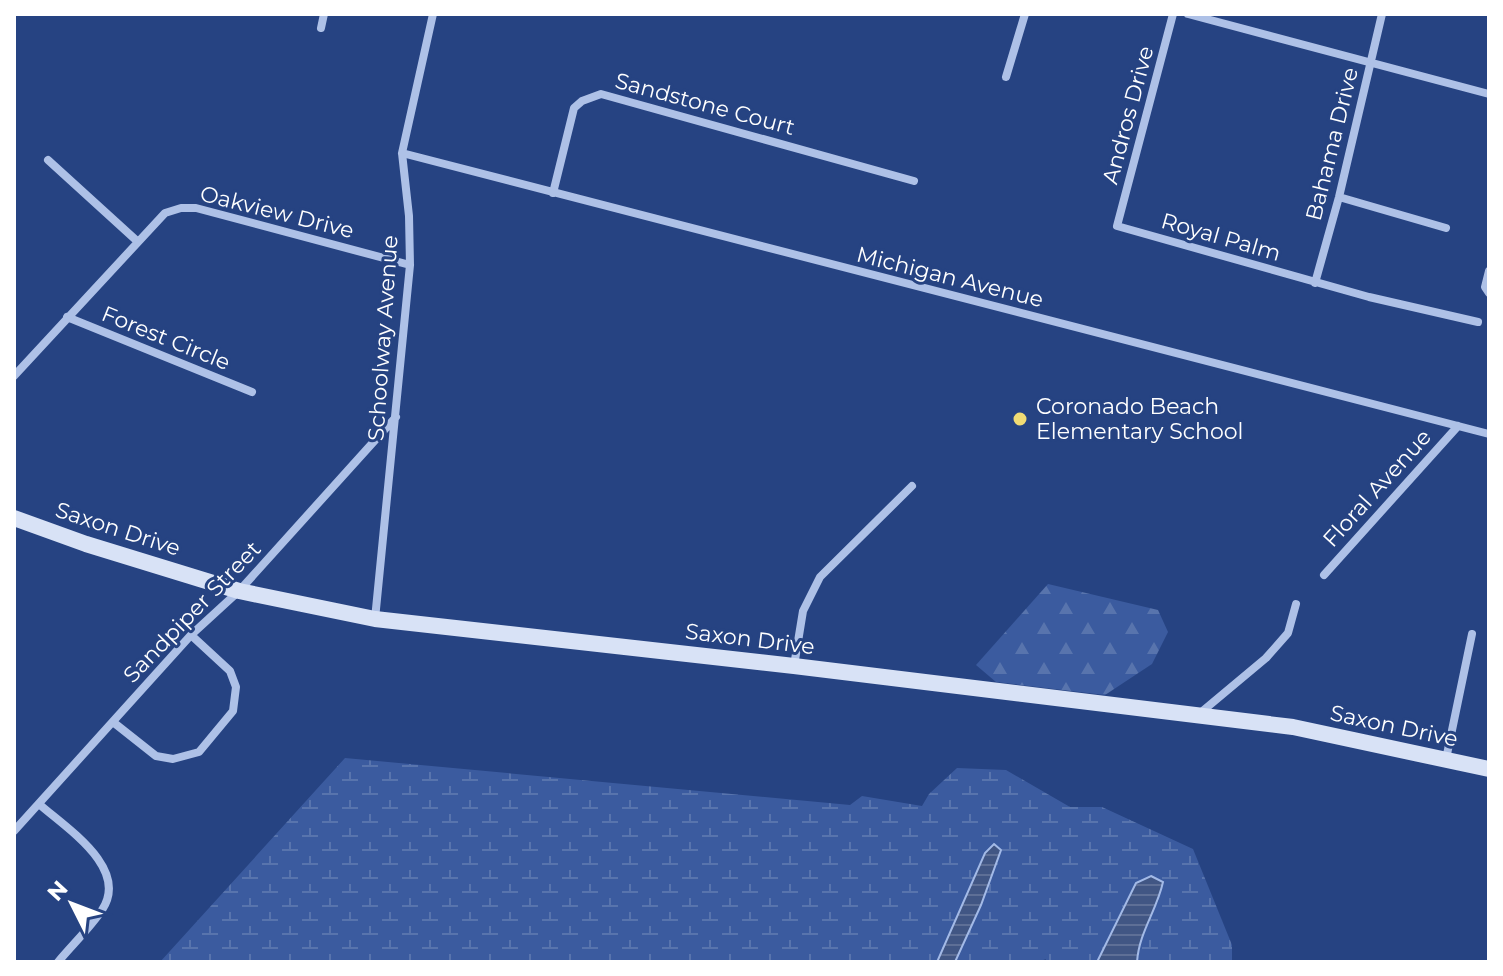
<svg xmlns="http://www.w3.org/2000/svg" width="1503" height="976" font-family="Montserrat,sans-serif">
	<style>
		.forest { fill: url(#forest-firs) }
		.wetland { fill: url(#wetland-marsh) }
		.water { fill: url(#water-rules); stroke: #a3bae7; stroke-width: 2 }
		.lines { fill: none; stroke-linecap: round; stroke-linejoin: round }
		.street { stroke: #aec1e7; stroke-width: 8 }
		.secondary { stroke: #d8e2f6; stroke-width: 16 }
		.poi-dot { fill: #f0db74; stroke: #264382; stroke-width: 3 }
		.labels { text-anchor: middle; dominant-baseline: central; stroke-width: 6; stroke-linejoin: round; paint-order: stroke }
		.street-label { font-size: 22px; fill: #fff; stroke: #264382 }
		.poi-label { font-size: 22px; fill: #fff; stroke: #264382; text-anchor: start }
	</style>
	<defs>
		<pattern id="forest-firs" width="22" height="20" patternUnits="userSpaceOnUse" patternTransform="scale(2)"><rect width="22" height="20" fill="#3b5b9f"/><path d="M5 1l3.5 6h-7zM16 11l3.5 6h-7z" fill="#5874ad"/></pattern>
		<pattern id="wetland-marsh" width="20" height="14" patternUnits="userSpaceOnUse" patternTransform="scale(2)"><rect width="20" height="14" fill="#3b5b9f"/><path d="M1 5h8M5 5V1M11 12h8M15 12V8" fill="none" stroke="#5874ad"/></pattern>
		<pattern id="water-rules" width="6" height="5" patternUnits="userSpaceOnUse" patternTransform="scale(2)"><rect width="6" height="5" fill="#415684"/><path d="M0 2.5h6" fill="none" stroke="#5e6f96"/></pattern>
	</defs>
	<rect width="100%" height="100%" fill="#264382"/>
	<!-- forest -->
	<path class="forest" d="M1048,584l110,26 10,22 -16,32 -47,31 -109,-13 -20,-17z"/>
	<!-- wetland -->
	<path class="wetland" d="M345,758l505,47 12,-9 60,10 7,-12 28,-26 49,2 64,37h32l91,42 39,96v17h-95l8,-37 14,-25 -43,25 -19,37h-52l1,-3 -8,3h-878z"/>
	<!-- water -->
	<path class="water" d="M994,844l7,6 -20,55 -26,57h-18l48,-109z
		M1151,876l12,6c-6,28 -24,50 -26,80h-40l39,-79z"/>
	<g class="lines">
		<!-- street -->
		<path class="street" d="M1173,14l-56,212 252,71 109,25
			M1188,14l301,80
			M321,28l3,-14
			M1006,77l19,-63
			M402,153l1087,281
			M48,160l89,81
			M553,193l21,-85 8,-7 19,-7 313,87
			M1339,197l107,31
			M1489,271l-4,16 4,6
			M1315,283l24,-86 43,-183
			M67,317l185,75
			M14,376l151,-163 16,-5h15l214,57
			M1324,575l134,-149
			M375,619l35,-354 -1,-49 -7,-63 31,-139
			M794,666l9,-55 17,-34 92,-91
			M1199,714l67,-56 22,-25 8,-29
			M113,722l43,34 17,3 26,-7 34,-41 3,-24 -6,-16 -39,-36
			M1446,759l26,-125
			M39,804c27,24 91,64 63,106 -12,18 -30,35 -44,52
			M14,831l177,-196 48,-44 157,-174"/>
		<!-- secondary -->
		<path class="secondary" d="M14,518l72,26 153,47 136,28 419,47 499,61 196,42"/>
	</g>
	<!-- markers -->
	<circle class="poi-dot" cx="1020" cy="419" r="8"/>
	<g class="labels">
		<!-- street labels -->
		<g class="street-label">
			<text transform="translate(705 104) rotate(15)">Sandstone Court</text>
			<text transform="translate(1128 115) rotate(-75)">Andros Drive</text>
			<text transform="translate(1332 144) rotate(-76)">Bahama Drive</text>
			<text transform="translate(277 212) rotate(14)">Oakview Drive</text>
			<text transform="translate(1221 237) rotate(16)">Royal Palm</text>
			<text transform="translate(950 277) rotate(14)">Michigan Avenue</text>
			<text transform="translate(166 338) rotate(22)">Forest Circle</text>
			<text transform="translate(383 338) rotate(-86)">Schoolway Avenue</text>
			<text transform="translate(1377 488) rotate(-48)">Floral Avenue</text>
			<text transform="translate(118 529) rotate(18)">Saxon Drive</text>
			<text transform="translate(192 612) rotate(-46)">Sandpiper Street</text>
			<text transform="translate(750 639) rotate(7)">Saxon Drive</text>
			<text transform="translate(1394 726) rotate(12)">Saxon Drive</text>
		</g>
		<!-- poi labels -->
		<g class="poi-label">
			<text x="1036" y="406">Coronado Beach<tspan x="1036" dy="25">Elementary School</tspan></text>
		</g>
	</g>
	<!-- border -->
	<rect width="1503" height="976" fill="none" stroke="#ffffff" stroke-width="32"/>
	<!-- north arrow -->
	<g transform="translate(72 904) rotate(312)" stroke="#264382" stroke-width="6" paint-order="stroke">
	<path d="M0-6L14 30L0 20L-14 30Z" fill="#ffffff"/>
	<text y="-12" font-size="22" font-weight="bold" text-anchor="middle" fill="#ffffff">N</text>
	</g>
</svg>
